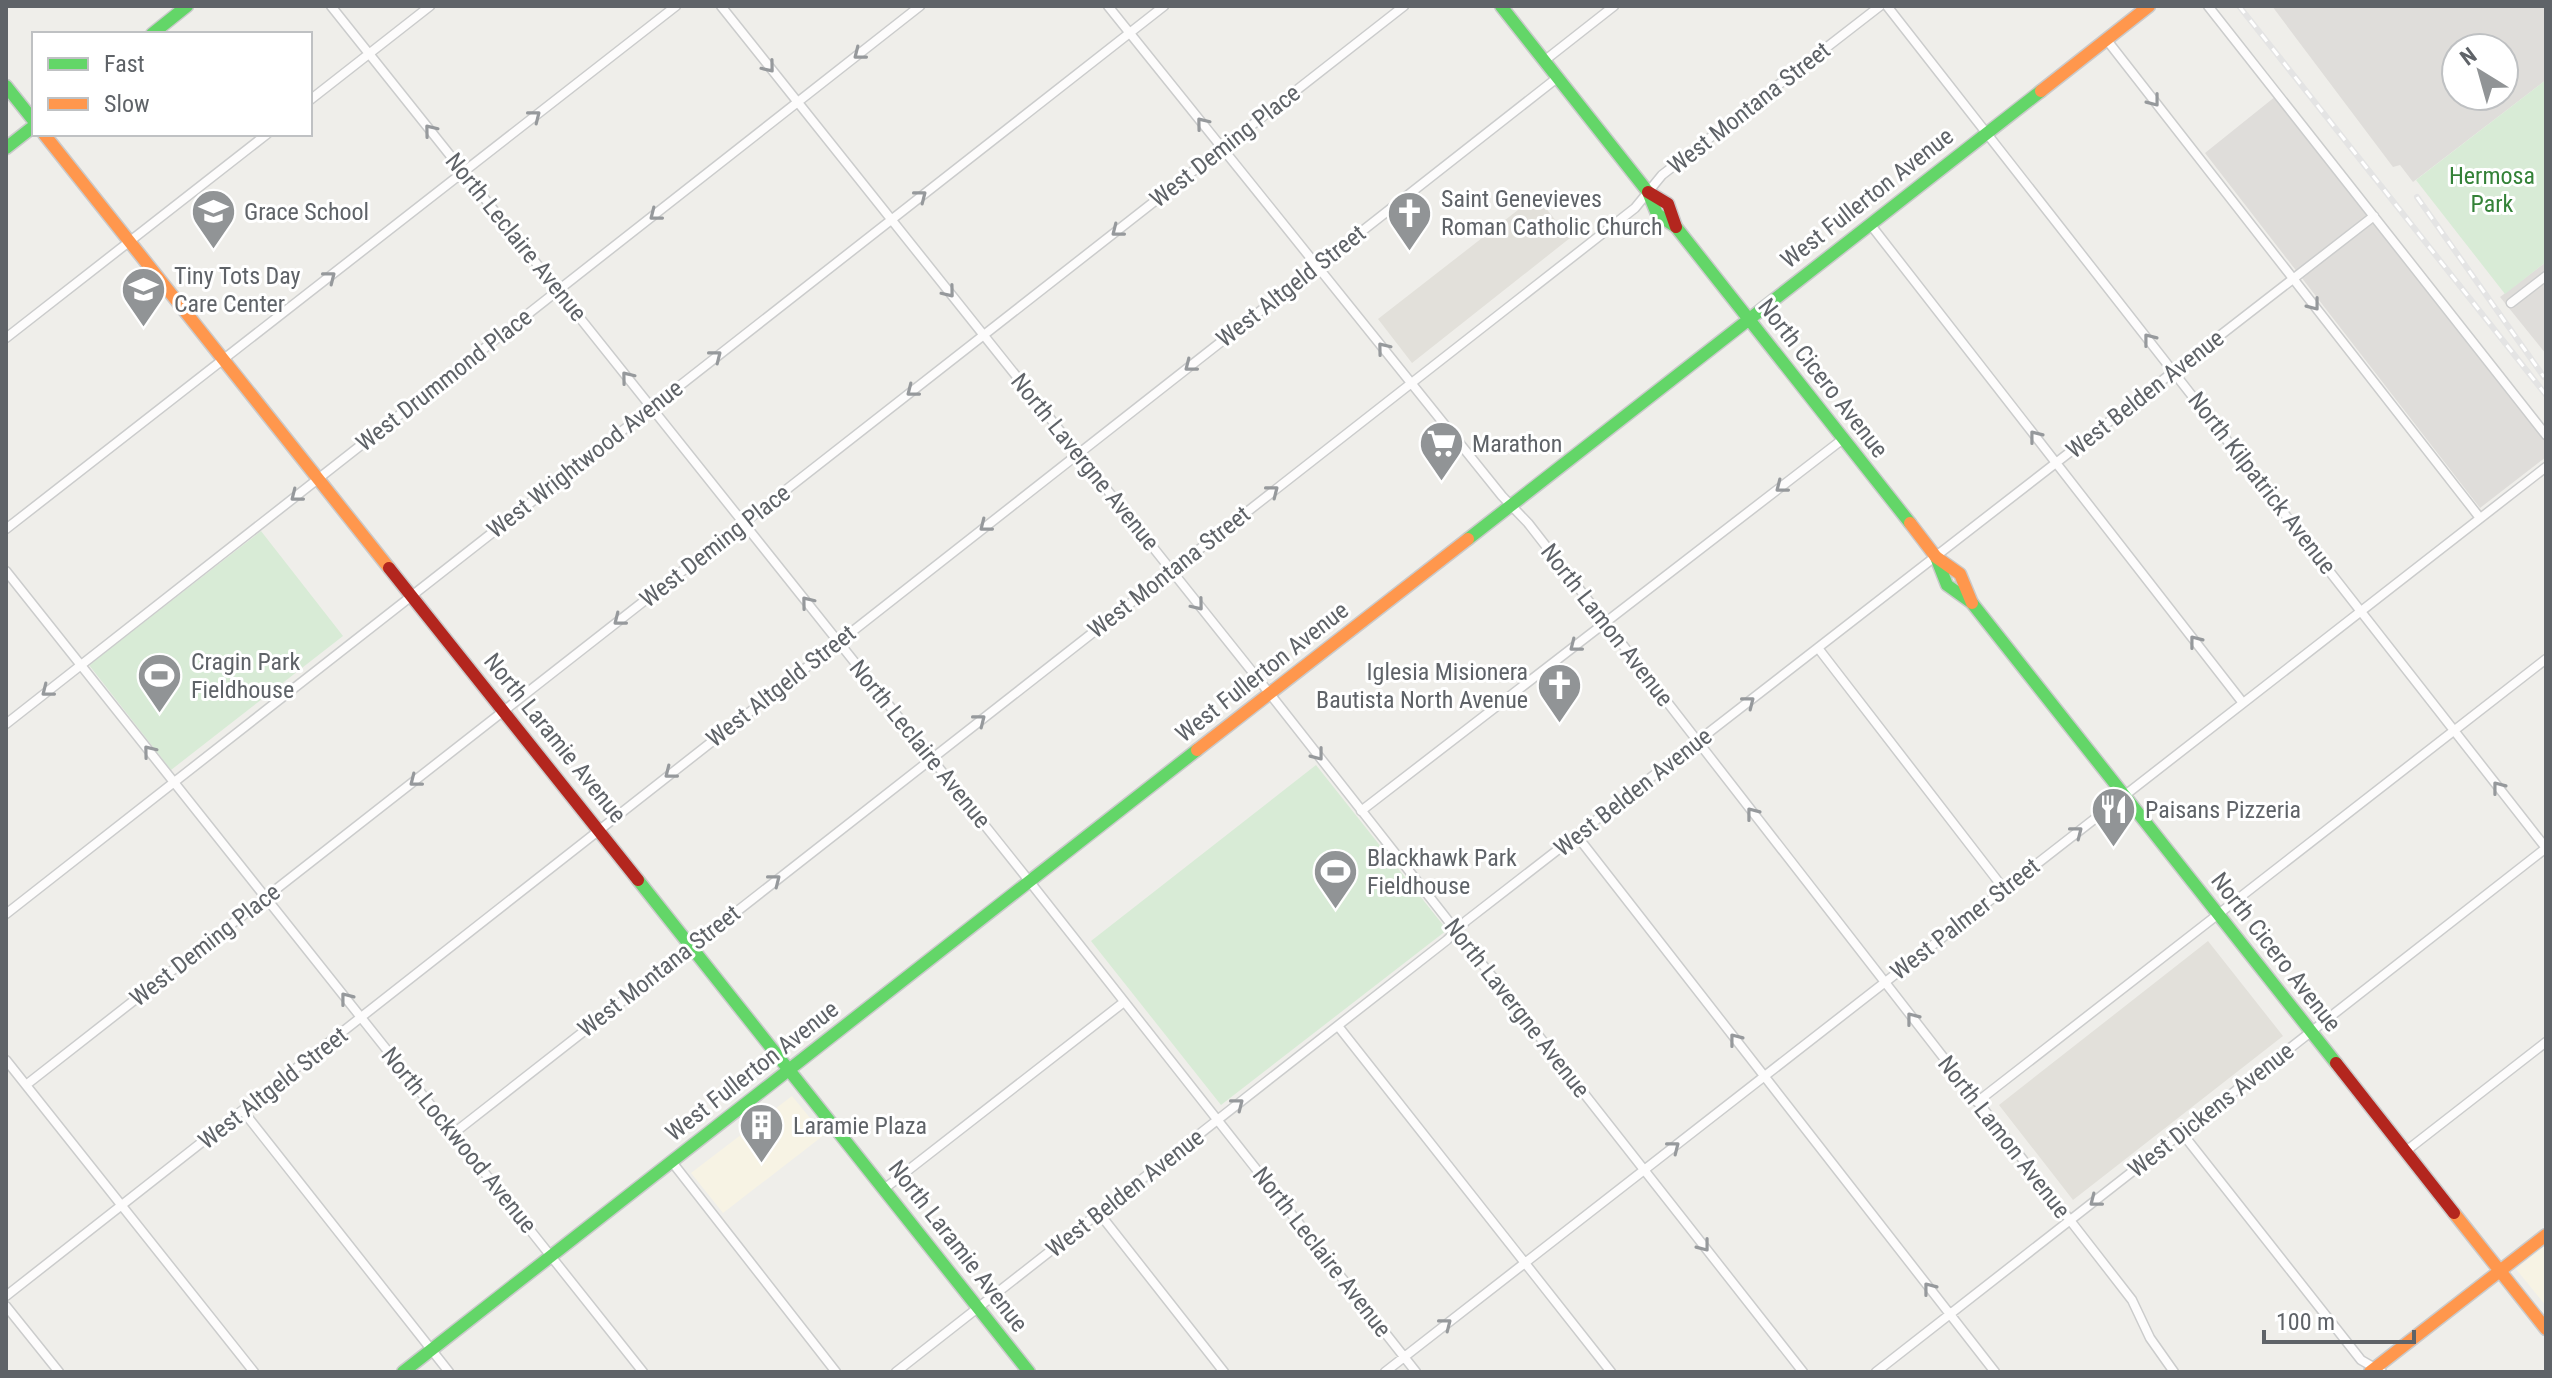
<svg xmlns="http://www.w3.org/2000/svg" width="2552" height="1378" font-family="'Roboto Condensed',sans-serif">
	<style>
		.commercial { fill: #f7f3e4 }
		.industrial { fill: #dfddda; fill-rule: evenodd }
		.education { fill: #e2e0da }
		.green { fill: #d8ebd6 }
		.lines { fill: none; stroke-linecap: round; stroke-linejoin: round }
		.street-casing { stroke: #cbcccc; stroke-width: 11 }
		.fast-casing { stroke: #cacacb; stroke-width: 15 }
		.slow-casing { stroke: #cacacb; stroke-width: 15 }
		.jam-casing { stroke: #cacacb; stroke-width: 15 }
		.street { stroke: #fdfcfc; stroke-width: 8 }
		.fast { stroke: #63d668; stroke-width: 12 }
		.slow { stroke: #ff974d; stroke-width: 12 }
		.jam { stroke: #b3261e; stroke-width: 12 }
		.rail-casing { stroke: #e4e4e4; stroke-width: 6 }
		.rail { stroke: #fff; stroke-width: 3; stroke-dasharray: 9; stroke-linecap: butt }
		.oneway { stroke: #96999c }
		.labels { text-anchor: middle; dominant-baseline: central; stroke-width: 6; stroke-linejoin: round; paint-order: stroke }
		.street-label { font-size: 24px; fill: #5f6368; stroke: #fff }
		.park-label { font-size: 24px; fill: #348238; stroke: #fff }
		.poi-label { font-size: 24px; fill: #5f6368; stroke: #fff; text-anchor: start }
	</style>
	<rect width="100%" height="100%" fill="#efeeea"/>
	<!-- commercial -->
	<path class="commercial" d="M792,1096l32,39 -101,78 -32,-40z
		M2546,1245v61l-30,-37z"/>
	<!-- industrial -->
	<path class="industrial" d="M2272,6h274v74l-133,102 -13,-17 -7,2zM2456,48h48v48h-48z
		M2281,92l265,337v28l-66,51 -275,-355z
		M2546,262v92l-46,-57z"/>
	<!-- education -->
	<path class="education" d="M1536,196l34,42 -158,125 -34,-44z
		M2208,941l75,95 -210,164 -74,-95z"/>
	<!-- green -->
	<path class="green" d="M2546,80v182l-41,32 -89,-114z
		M261,531l82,105 -172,134 -82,-105z
		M1316,765l131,165 -226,175 -130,-164z"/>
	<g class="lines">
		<defs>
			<path id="street" d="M331,6l699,876 386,490
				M721,6l549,688 533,678
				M1108,6l394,490 26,27 604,777 18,38 24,34
				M1887,6l659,842
				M2208,6l338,429
				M2106,39l374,479
				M1544,61l70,-55
				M310,100l120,-94
				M1870,224l373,479
				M2511,303l35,-27
				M6,338l261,-204
				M6,529l670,-523
				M6,571l637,801
				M1818,648l186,241
				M6,724l914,-718
				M1361,811l482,-372
				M1577,836l418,536
				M6,914l1158,-908
				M1338,1026l273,346
				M6,1060l248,312
				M26,1085l1378,-1079
				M1977,1102l569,-443
				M243,1111l206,261
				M454,1133l1181,-925 27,-33 218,-169
				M2182,1133l179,227 21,12
				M2406,1151l140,-109
				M672,1162l164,210
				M884,1189l240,-187
				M1099,1213l125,159
				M6,1296l1551,-1218
				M6,1306l53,66
				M896,1372l551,-432 19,-19 908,-705
				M1385,1372l1161,-905
				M1876,1372l670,-524"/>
			<path id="fast" d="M1501,6l147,186 9,22 19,13 234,296
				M152,34l35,-28
				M6,86l28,35
				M6,148l28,-22
				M1468,539l573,-448
				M1936,557l11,28 25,18 364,460
				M638,880l391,492
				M403,1372l794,-622"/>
			<path id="slow" d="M2041,91l108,-85
				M44,134l345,434
				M1910,523l26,34 24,17 12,29
				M1197,750l271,-211
				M2454,1213l92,116
				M2370,1372l176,-137"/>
			<path id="jam" d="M1648,192l20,12 8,23
				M389,568l249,312
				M2336,1063l118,150"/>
		</defs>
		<!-- street casing -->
		<use href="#street" class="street-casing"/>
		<!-- fast casing -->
		<use href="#fast" class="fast-casing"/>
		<!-- slow casing -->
		<use href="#slow" class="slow-casing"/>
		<!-- jam casing -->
		<use href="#jam" class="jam-casing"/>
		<!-- street -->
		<use href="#street" class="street"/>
		<!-- fast -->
		<use href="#fast" class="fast"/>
		<!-- slow -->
		<use href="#slow" class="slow"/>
		<!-- jam -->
		<use href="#jam" class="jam"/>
		<defs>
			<path id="rail" d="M2239,6l307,389
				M2417,197l127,180"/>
		</defs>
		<!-- rail casing -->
		<use href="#rail" class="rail-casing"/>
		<!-- rail -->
		<use href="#rail" class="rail"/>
	</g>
	<!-- one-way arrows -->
	<defs><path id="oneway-chevron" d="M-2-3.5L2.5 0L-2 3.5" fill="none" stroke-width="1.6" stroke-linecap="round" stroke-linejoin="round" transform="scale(2)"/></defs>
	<g class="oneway">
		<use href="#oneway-chevron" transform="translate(859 54) rotate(142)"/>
		<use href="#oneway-chevron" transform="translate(769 67) rotate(51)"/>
		<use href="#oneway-chevron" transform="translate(2154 101) rotate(52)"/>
		<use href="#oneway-chevron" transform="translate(535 116) rotate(-38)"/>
		<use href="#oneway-chevron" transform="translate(1202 123) rotate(-129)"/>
		<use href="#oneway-chevron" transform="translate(430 130) rotate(-129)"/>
		<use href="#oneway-chevron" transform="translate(921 196) rotate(-38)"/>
		<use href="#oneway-chevron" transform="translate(655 215) rotate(142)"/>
		<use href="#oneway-chevron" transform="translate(1117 231) rotate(142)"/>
		<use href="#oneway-chevron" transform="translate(330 277) rotate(-38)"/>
		<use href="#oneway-chevron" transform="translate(949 292) rotate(51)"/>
		<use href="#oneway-chevron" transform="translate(2314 305) rotate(52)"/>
		<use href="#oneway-chevron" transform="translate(2149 339) rotate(-128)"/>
		<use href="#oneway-chevron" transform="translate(1383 348) rotate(-129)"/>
		<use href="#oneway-chevron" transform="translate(716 356) rotate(-38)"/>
		<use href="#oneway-chevron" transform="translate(1190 366) rotate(142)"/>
		<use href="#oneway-chevron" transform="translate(627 377) rotate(-129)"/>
		<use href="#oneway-chevron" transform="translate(912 391) rotate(142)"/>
		<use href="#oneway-chevron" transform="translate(2035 436) rotate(-128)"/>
		<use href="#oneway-chevron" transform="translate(1781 487) rotate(142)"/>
		<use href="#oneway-chevron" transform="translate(1273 491) rotate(-38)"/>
		<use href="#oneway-chevron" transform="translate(296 496) rotate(142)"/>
		<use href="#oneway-chevron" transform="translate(985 526) rotate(142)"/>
		<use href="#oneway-chevron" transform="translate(807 602) rotate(-129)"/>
		<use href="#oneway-chevron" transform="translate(1198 605) rotate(51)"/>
		<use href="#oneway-chevron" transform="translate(619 620) rotate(142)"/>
		<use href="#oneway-chevron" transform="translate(2195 641) rotate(-128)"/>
		<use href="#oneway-chevron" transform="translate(1575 646) rotate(142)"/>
		<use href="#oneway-chevron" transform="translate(47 691) rotate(142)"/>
		<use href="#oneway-chevron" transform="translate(1749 702) rotate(-38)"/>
		<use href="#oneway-chevron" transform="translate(980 720) rotate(-38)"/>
		<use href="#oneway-chevron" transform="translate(149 751) rotate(-129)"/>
		<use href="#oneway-chevron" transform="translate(1318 755) rotate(52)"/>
		<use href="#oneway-chevron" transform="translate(670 773) rotate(142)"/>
		<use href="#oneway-chevron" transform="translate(415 781) rotate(142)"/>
		<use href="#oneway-chevron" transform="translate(2498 787) rotate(-128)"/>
		<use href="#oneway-chevron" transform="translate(1752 813) rotate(-128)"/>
		<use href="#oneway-chevron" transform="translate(2077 832) rotate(-38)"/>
		<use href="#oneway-chevron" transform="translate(775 880) rotate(-38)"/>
		<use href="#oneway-chevron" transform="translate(346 998) rotate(-128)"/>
		<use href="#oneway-chevron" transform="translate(1912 1018) rotate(-128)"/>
		<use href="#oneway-chevron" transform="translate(1735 1039) rotate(-128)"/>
		<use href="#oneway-chevron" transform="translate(1238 1104) rotate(-38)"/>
		<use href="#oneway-chevron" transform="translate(1674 1147) rotate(-38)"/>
		<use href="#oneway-chevron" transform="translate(2095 1201) rotate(142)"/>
		<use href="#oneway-chevron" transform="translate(1704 1246) rotate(52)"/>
		<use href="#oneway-chevron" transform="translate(1929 1288) rotate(-128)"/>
		<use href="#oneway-chevron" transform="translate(1446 1324) rotate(-38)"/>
	</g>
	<!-- icons -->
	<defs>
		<symbol id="school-pin" viewBox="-11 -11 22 30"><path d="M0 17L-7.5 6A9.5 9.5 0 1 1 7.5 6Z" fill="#919496" stroke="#fff"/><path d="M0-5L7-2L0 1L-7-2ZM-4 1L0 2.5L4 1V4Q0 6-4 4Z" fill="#fff"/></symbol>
		<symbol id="church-pin" viewBox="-11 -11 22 30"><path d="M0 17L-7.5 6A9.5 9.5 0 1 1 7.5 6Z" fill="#919496" stroke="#fff"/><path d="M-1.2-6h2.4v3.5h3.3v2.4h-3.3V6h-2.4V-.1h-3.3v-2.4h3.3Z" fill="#fff"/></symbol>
		<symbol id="supermarket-pin" viewBox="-11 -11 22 30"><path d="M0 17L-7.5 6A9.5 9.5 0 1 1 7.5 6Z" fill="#919496" stroke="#fff"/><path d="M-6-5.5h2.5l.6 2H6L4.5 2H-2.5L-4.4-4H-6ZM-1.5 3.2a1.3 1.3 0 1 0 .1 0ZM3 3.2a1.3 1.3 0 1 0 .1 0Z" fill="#fff"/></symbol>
		<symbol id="stadium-pin" viewBox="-11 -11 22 30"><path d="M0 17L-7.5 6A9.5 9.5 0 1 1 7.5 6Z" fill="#919496" stroke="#fff"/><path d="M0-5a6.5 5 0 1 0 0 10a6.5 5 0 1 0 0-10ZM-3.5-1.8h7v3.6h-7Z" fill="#fff"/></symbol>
		<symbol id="restaurant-pin" viewBox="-11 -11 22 30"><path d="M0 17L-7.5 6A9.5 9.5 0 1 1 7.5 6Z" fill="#919496" stroke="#fff"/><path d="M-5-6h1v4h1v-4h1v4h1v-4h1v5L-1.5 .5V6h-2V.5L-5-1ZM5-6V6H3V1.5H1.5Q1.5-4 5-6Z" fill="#fff"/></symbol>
		<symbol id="building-pin" viewBox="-11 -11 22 30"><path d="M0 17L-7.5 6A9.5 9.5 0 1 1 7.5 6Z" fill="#919496" stroke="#fff"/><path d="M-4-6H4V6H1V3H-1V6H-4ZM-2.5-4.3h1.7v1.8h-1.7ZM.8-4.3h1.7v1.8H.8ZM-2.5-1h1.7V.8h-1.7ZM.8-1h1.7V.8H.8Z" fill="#fff"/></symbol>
	</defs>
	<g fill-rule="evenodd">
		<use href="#school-pin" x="188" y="186" width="51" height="69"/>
		<use href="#church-pin" x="1384" y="188" width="51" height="69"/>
		<use href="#school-pin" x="118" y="264" width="51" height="69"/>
		<use href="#supermarket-pin" x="1416" y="418" width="51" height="69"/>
		<use href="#stadium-pin" x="134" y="650" width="51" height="69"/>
		<use href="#church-pin" x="1534" y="660" width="51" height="69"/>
		<use href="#restaurant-pin" x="2088" y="784" width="51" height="69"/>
		<use href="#stadium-pin" x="1310" y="846" width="51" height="69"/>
		<use href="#building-pin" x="736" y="1100" width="51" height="69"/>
	</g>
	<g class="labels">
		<!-- street labels -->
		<g class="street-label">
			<text transform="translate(1749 108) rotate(-38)">West Montana Street</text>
			<text transform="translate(1225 146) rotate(-38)">West Deming Place</text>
			<text transform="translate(1867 198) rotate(-38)">West Fullerton Avenue</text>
			<text transform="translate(516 237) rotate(51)">North Leclaire Avenue</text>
			<text transform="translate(1291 286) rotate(-38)">West Altgeld Street</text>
			<text transform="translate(1823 378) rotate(52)">North Cicero Avenue</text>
			<text transform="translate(444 380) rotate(-38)">West Drummond Place</text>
			<text transform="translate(2145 394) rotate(-38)">West Belden Avenue</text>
			<text transform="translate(585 459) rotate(-38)">West Wrightwood Avenue</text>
			<text transform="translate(1085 462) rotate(51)">North Lavergne Avenue</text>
			<text transform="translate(2262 483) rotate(52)">North Kilpatrick Avenue</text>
			<text transform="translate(715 546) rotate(-38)">West Deming Place</text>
			<text transform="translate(1169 572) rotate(-38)">West Montana Street</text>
			<text transform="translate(1607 625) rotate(52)">North Lamon Avenue</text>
			<text transform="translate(1262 672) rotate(-38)">West Fullerton Avenue</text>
			<text transform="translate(781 686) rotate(-38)">West Altgeld Street</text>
			<text transform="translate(555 738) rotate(51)">North Laramie Avenue</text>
			<text transform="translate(920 744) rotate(51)">North Leclaire Avenue</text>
			<text transform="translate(1633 792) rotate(-38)">West Belden Avenue</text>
			<text transform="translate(1965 919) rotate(-38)">West Palmer Street</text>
			<text transform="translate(205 945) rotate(-38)">West Deming Place</text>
			<text transform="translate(2276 952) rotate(52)">North Cicero Avenue</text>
			<text transform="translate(659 971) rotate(-38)">West Montana Street</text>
			<text transform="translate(1517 1008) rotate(52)">North Lavergne Avenue</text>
			<text transform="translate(752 1071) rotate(-38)">West Fullerton Avenue</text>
			<text transform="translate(273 1088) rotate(-38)">West Altgeld Street</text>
			<text transform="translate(2211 1110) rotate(-38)">West Dickens Avenue</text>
			<text transform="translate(2004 1137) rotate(52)">North Lamon Avenue</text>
			<text transform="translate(459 1140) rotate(51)">North Lockwood Avenue</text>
			<text transform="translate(1125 1193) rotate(-38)">West Belden Avenue</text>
			<text transform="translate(958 1246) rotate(52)">North Laramie Avenue</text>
			<text transform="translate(1322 1252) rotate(52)">North Leclaire Avenue</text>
		</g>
		<!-- park labels -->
		<g class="park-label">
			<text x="2492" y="176">Hermosa<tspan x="2492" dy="28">Park</tspan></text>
		</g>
		<!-- poi labels -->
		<g class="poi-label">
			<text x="1441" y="199">Saint Genevieves<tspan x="1441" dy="28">Roman Catholic Church</tspan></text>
			<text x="244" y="212">Grace School</text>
			<text x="174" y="276">Tiny Tots Day<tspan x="174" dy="28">Care Center</tspan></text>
			<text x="1472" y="444">Marathon</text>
			<text x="191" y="662">Cragin Park<tspan x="191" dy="28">Fieldhouse</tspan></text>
			<text x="1528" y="672" text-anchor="end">Iglesia Misionera<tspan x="1528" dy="28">Bautista North Avenue</tspan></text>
			<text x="2145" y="810">Paisans Pizzeria</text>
			<text x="1367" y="858">Blackhawk Park<tspan x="1367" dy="28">Fieldhouse</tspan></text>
			<text x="793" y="1126">Laramie Plaza</text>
		</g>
	</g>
	<!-- border -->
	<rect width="2552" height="1378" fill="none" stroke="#5f6368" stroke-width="16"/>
	<!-- legend -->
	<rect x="32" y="32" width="280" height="104" fill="#ffffff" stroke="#bfc1c3" stroke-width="2"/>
	<rect x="48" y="58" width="40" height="12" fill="#63d668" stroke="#bfc1c3" stroke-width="2"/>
	<text x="104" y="72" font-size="24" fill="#5f6368">Fast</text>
	<rect x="48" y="98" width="40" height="12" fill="#ff974d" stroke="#bfc1c3" stroke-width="2"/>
	<text x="104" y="112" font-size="24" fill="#5f6368">Slow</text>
	<!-- north arrow -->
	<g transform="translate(2480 72) rotate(323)"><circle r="38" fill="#ffffff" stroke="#bfc1c3" stroke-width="2"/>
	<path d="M0-6L14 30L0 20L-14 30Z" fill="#919496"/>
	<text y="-12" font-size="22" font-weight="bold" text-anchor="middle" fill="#5f6368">N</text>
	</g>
	<!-- scale -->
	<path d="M2264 1330v12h150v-12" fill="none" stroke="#5f6368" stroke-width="4"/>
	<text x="2276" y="1330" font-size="24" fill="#5f6368" stroke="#ffffff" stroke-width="6" paint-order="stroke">100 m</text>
</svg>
